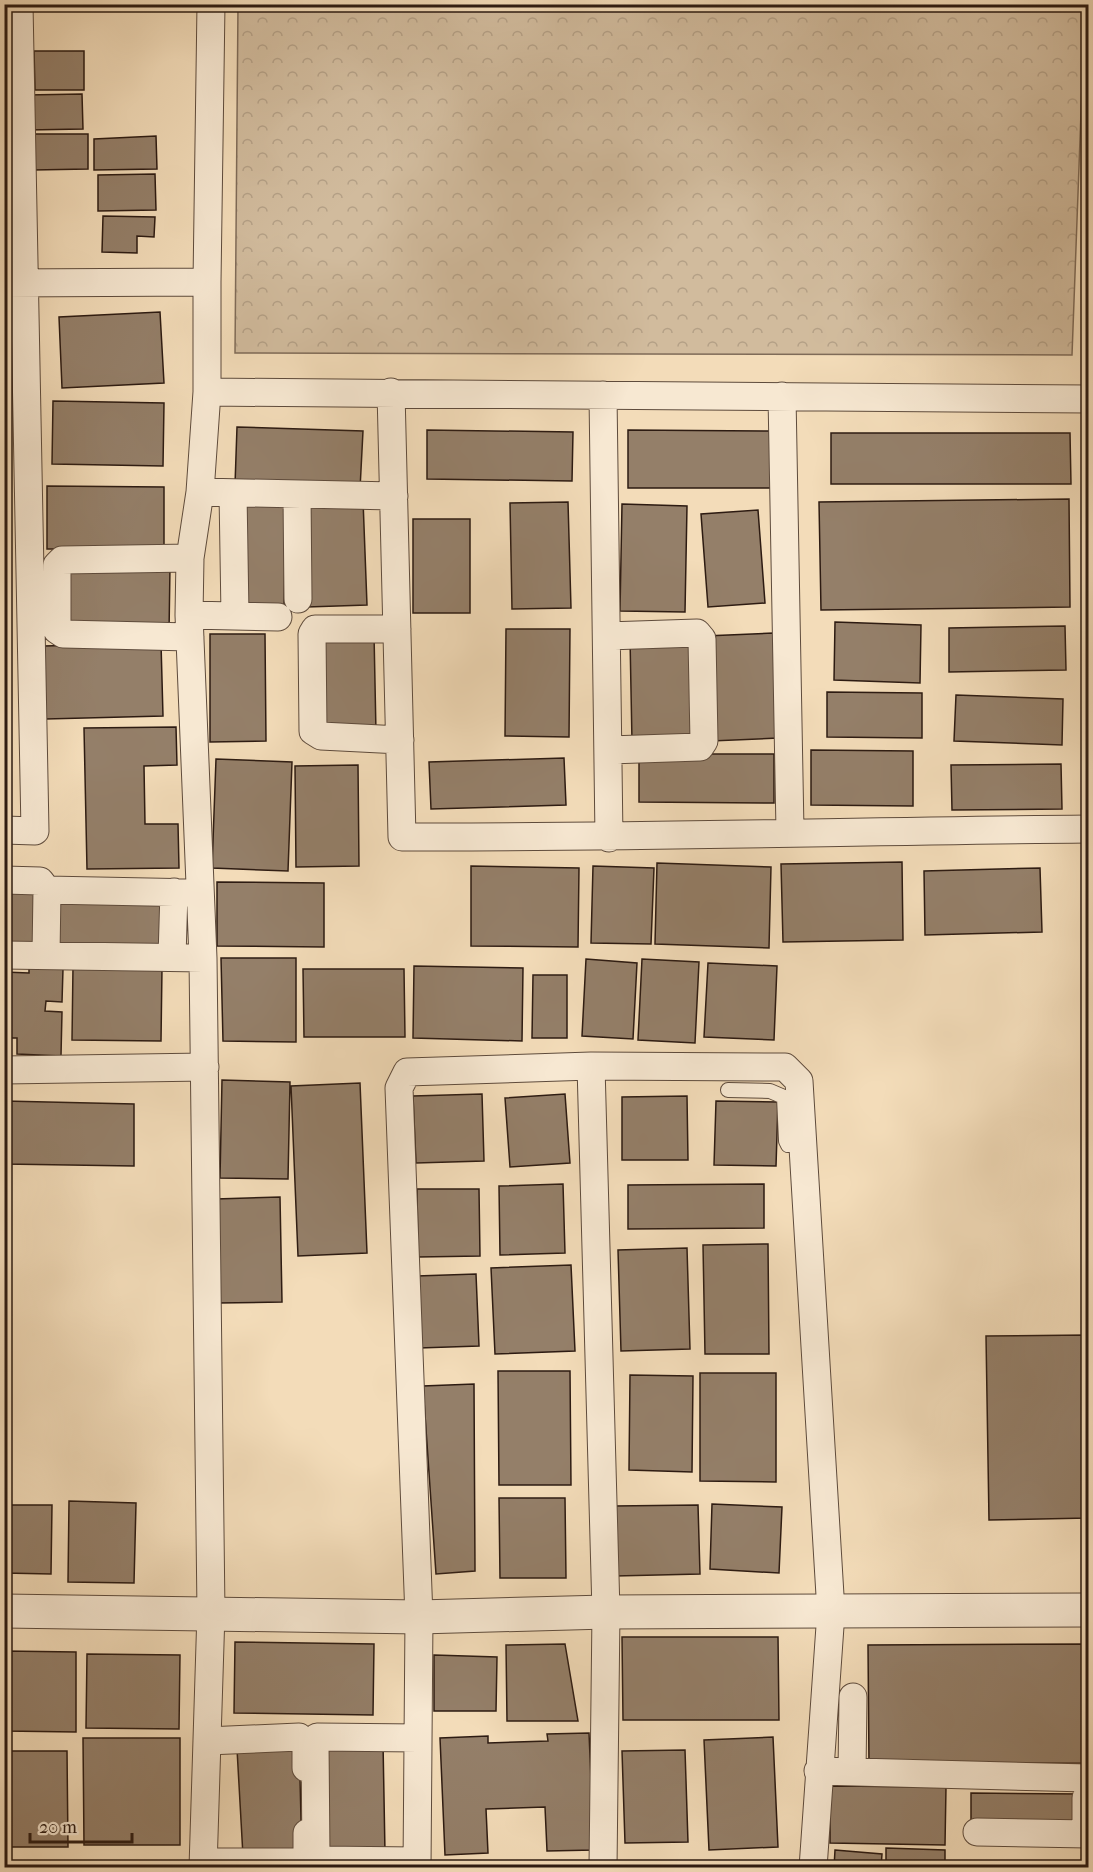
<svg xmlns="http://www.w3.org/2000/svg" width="1093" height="1872" font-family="'IM FELL French Canon',serif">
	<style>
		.forest { fill: url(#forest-crowns); stroke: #7f6b58; stroke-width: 1.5 }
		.building { fill: #947f69; stroke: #2d1b12; stroke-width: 1.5 }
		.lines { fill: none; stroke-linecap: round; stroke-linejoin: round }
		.service-casing { stroke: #5e4b3c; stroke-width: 16 }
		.minor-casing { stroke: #5e4b3c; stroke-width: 29 }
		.tertiary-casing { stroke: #5e4b3c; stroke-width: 35 }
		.service { stroke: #f7e8d2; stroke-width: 14 }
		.minor { stroke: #f7e8d2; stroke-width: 27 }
		.tertiary { stroke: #f7e8d2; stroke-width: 33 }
	</style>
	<defs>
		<pattern id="forest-crowns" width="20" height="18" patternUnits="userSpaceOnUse" patternTransform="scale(1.5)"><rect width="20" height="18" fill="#d1bb9d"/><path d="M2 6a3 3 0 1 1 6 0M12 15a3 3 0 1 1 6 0" fill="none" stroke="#b4a086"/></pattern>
	</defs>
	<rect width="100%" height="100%" fill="#f3dcb9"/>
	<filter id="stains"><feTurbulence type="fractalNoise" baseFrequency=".00333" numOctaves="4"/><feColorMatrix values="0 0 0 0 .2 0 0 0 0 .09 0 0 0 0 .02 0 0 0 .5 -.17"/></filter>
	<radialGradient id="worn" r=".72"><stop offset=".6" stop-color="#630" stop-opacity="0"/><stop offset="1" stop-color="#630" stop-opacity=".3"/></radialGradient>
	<!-- forest -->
	<path class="forest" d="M238,5h847l-13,350 -837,-2z"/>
	<!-- building -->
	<path class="building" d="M82,4h55v3l-55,1z
		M34,51h50v39h-49z
		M82,94l1,35 -56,1 -1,-35z
		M32,134h56v35l-55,1z
		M156,136l1,33 -63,1v-31z
		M155,174l1,36 -58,1v-36z
		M103,216l52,1 -1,20 -17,-1v17l-35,-1z
		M160,312l4,71 -102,5 -3,-71z
		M53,401l111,2 -1,63 -111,-2z
		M237,427l126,4 -3,58 -125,-4z
		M427,430l146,2 -1,49 -145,-2z
		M628,430l144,1v57h-144z
		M831,433h239l1,51h-240z
		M47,486l117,1v62h-117z
		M1069,499l1,108 -249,3 -2,-108z
		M363,500l4,105 -60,2 -2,-106z
		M568,502l3,106 -59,1 -2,-106z
		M622,504l65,2 -2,106 -65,-1z
		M238,506h48l-2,104 -46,-3z
		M758,510l7,93 -57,4 -7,-93z
		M413,519h57v94h-57z
		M61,565l109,2 -1,66 -107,-3z
		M835,622l86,3 -1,58 -86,-3z
		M1065,626l1,44 -117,2v-44z
		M506,629h64l-1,108 -64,-1z
		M773,633l5,105 -67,3 -6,-105z
		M210,634h55l1,107 -56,1z
		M374,634l2,99h-58l-3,-98z
		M698,637l1,104 -67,1 -2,-104z
		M161,643l2,73 -117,3 -2,-73z
		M827,692l95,1v45l-95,-1z
		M956,695l107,4 -1,46 -108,-4z
		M7,709l2,92h-5v-91z
		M176,727l1,38 -33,1 1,58h33l1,44 -92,1 -3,-141z
		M811,750l102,1v55l-102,-1z
		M639,754h135v49l-135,-1z
		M564,758l2,47 -135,4 -2,-47z
		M216,759l76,3 -4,109 -76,-3z
		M1061,764l1,45 -110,1 -1,-45z
		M358,765l1,101 -63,1 -1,-101z
		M902,862l1,78 -120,2 -2,-78z
		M657,863l114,4 -2,81 -114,-4z
		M471,866l108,2 -1,79 -107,-1z
		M593,866l61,2 -3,76 -60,-1z
		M1040,868l2,64 -117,3 -1,-64z
		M217,882l107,1v64l-107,-1z
		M4,886h36l1,62h-37z
		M52,898l119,1 -2,52h-117z
		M221,958h75v84l-73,-1z
		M586,959l51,4 -4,76 -51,-3z
		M642,959l57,3 -4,81 -57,-3z
		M708,963l69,3 -3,74 -70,-3z
		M414,966l109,2 -1,73 -109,-3z
		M73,967l89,1 -1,73 -89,-1z
		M29,968l34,1 -1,33 -16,-1 -1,10 17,1 -1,44 -44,-2v-16h-13v-66l25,1z
		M303,969h101l1,68h-101z
		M533,975h34v63h-35z
		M222,1080l68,2 -2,97 -68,-1z
		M360,1083l7,170 -69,3 -7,-170z
		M482,1094l2,67 -68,2 -3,-67z
		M565,1094l5,69 -60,4 -5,-69z
		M687,1096l1,64h-66v-63z
		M4,1101l130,3v62l-130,-2z
		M716,1101l62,1 -2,64 -62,-1z
		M563,1184l2,69 -65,2 -1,-69z
		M764,1184v44l-136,1v-44z
		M417,1189h62l1,67 -62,1z
		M280,1197l2,105 -64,1 -2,-104z
		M768,1244l1,110h-64l-2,-109z
		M687,1248l3,101 -69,2 -3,-101z
		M571,1265l4,86 -80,3 -4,-86z
		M476,1274l3,72 -60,2 -2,-72z
		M1088,1335v84l-3,31h3v68l-99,2 -3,-184z
		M1088,1335v183l-99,2 -3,-184z
		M498,1371h72l1,114h-72z
		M700,1373h76v109l-76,-1z
		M630,1375l63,1 -1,96 -63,-2z
		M474,1384l1,187 -39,3 -13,-188z
		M499,1498h66l1,80h-66z
		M69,1501l67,2 -2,80 -66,-1z
		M712,1504l70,3 -3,66 -69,-4z
		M4,1505h48l-1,69 -47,-1z
		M698,1505l2,69 -85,2 -1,-70z
		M622,1637h156l1,83h-156z
		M235,1642l139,2 -1,71 -139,-2z
		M565,1644l13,77h-71l-1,-76z
		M1088,1644v119l-219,1 -1,-119z
		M4,1651l72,1v80l-72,-1z
		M87,1654l93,1 -1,74 -93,-1z
		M434,1655l63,2 -1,54h-62z
		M589,1733l5,117 -47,1 -2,-44 -59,2 2,44 -43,2 -5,-117 48,-2v7l60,-2 -1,-7z
		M773,1737l5,110 -69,3 -5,-110z
		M83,1738h97v107h-96z
		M299,1740l3,118 -59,-2 -6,-107z
		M320,1741l63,1 2,111 -62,1z
		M685,1750l3,92 -63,1 -3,-92z
		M4,1751h63l1,96h-64z
		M830,1786l116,1 -1,58 -115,-2z
		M971,1793l110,1v32l-110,-1z
		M886,1848l59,2v18h-59z
		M835,1850l47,4 -1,14h-47z
		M167,1864v4h-73v-1z
		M581,1866v2h-59z"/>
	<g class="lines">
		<defs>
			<path id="service" d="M728,1090l42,1 14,6 2,44 2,4h14"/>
			<path id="minor" d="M207,282l4,-278
				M4,283l203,-1v110l-7,100 -10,66 -1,57 14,343 8,654 -8,256
				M207,392l881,7
				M391,392l11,445c229,1 458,-6 686,-8
				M603,395l6,443
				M782,396l8,435
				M200,492l194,4
				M233,493l2,122
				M297,494l1,105
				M190,558l-128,2 -5,5v65l6,4 127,3
				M189,615l89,2
				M397,629h-82l-3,5 1,97 8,5 79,4
				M607,636l90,-3 5,6 2,102 -4,6 -91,3
				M4,830l31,1 -16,-827
				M4,880l36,1 7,9 152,3
				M4,955l199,3
				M46,955l1,-65
				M172,957l2,-65
				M591,1066l15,546 -3,256
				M4,1070l201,-3
				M207,1741l92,-4 7,6v25
				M818,1771l270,7
				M852,1772l1,-75
				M977,1832l111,2
				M1086,1834v-36
				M417,1861l-97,-1 -4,-4 -1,-113 2,-6 101,1
				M203,1862h98l6,-4v-25
				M417,1868l2,-251 -20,-529 8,-16 184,-6 194,1 14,14 32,531 -18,256"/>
			<path id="tertiary" d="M4,1611l415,6 187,-5 482,-2"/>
		</defs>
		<!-- service casing -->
		<use href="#service" class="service-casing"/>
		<!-- minor casing -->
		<use href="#minor" class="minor-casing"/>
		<!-- tertiary casing -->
		<use href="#tertiary" class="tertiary-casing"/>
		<!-- service -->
		<use href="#service" class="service"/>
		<!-- minor -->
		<use href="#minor" class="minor"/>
		<!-- tertiary -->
		<use href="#tertiary" class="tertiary"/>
	</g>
	<!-- margin -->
	<rect width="1093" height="1872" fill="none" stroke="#f3dcb9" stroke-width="24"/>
	<rect x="6" y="6" width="1081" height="1860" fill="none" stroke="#2d1b12" stroke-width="3"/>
	<rect x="12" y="12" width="1069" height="1848" fill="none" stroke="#2d1b12" stroke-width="1.5"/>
	<!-- scale -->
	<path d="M30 1833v9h102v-9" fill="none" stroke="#2d1b12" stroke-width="3"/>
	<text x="39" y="1833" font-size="18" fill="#2d1b12" stroke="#f7e8d2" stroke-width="4.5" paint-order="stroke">20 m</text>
	<rect width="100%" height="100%" filter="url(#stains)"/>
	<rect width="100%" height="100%" fill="url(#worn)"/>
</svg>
